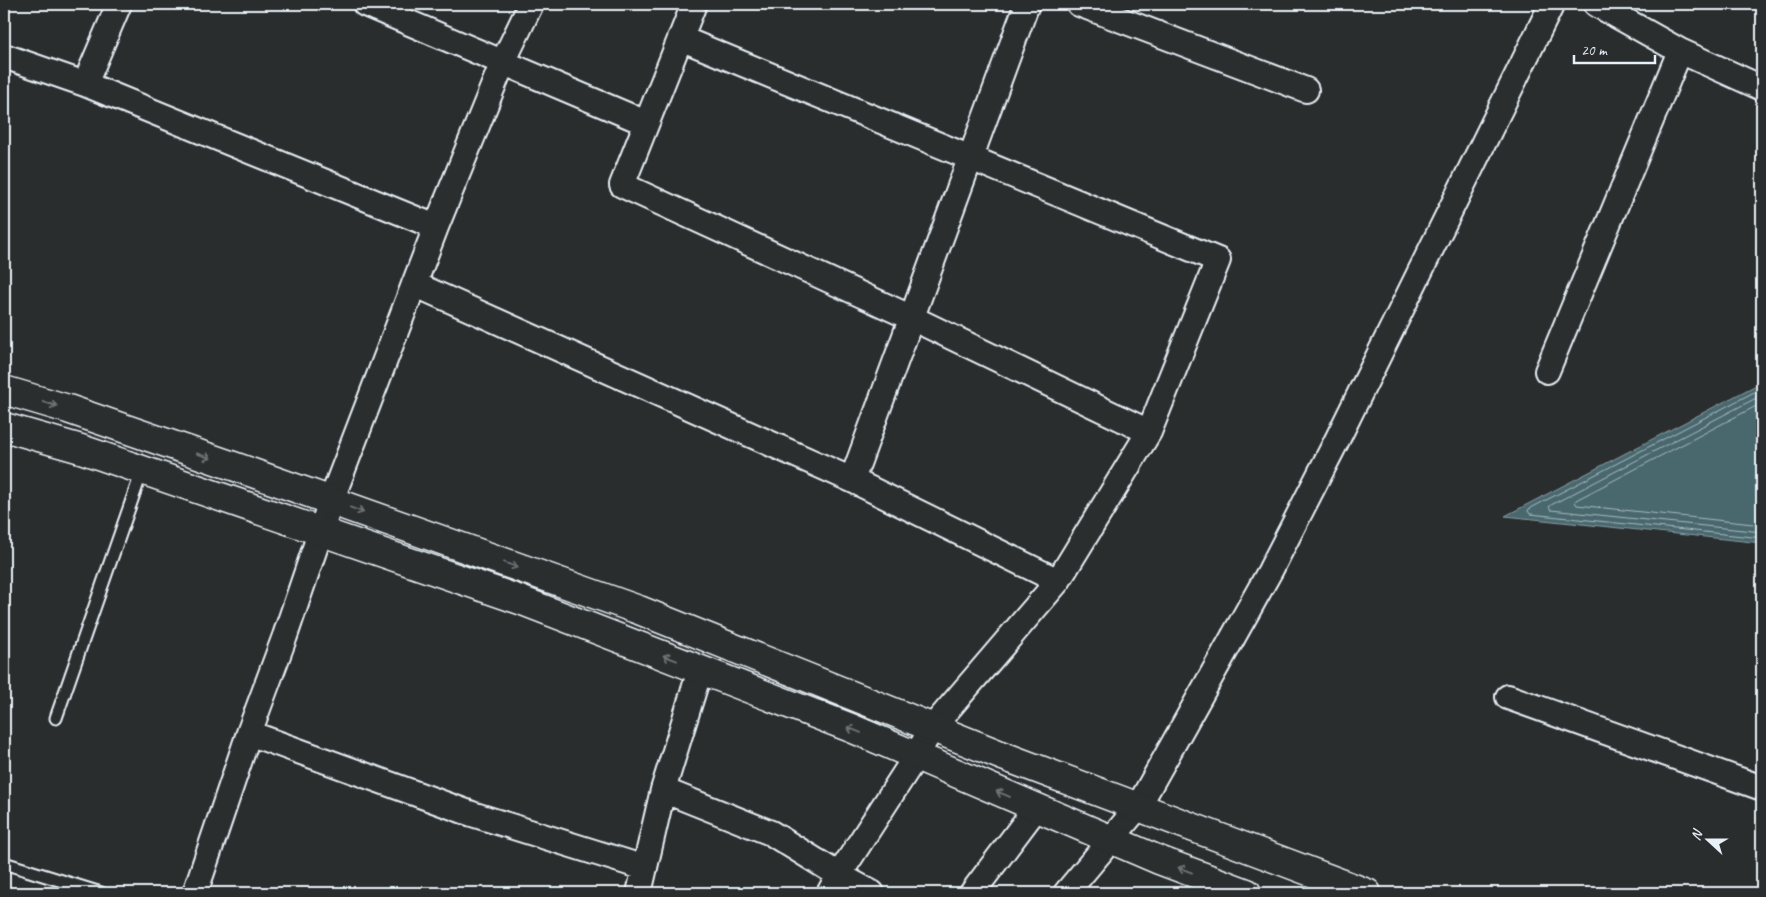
<svg xmlns="http://www.w3.org/2000/svg" width="1766" height="897" font-family="Caveat,sans-serif">
	<style>
		.water { fill: #4a676e; stroke: #899ea5 }
		.lines { fill: none; stroke-linecap: round; stroke-linejoin: round }
		.shore { stroke: #a9bac1; stroke-width: 1 }
		.lane-casing { stroke: #e8f1f8; stroke-width: 15 }
		.street-casing { stroke: #e8f1f8; stroke-width: 28 }
		.secondary-casing { stroke: #e8f1f8; stroke-width: 31 }
		.lane { stroke: #2a2d2e; stroke-width: 11 }
		.street { stroke: #2a2d2e; stroke-width: 24 }
		.secondary { stroke: #2a2d2e; stroke-width: 28 }
		.oneway { stroke: #6c7275 }
	</style>
	<rect width="100%" height="100%" fill="#2a2d2e"/>
	<filter id="ink" filterUnits="userSpaceOnUse"><feTurbulence type="fractalNoise" baseFrequency=".02" numOctaves="2"/><feDisplacementMap in="SourceGraphic" scale="10" xChannelSelector="R" yChannelSelector="G"/><feConvolveMatrix kernelMatrix="1 2 1 2 8 2 1 2 1" color-interpolation-filters="sRGB"/></filter>
	<g filter="url(#ink)">
		<!-- water -->
		<path class="water" d="M1762,382v161l-257,-27z"/>
		<g class="lines">
			<!-- shore -->
			<path class="shore" d="M1762,388l-233,121 -1,2 2,3 232,24
				M1762,395l-211,110 -2,2 2,3 211,22
				M1762,403l-186,97 -1,2 2,3 185,20"/>
			<defs>
				<path id="lane" d="M56,718l86,-247
					M4,863l97,30"/>
				<path id="street" d="M119,4l-34,80 351,143
					M365,4l281,119
					M694,4l-72,181 290,133 237,114
					M1079,4l227,86
					M1596,4l84,47 82,37
					M680,38l538,222 -69,172 -91,149 -126,147 -16,28 -77,119 -10,18
					M4,56l81,28
					M414,284l438,196 206,101
					M1547,371l133,-320
					M852,480l175,-476
					M1508,697l254,91
					M249,733l223,81 173,54
					M663,790l108,43 68,42 33,18
					M195,893l54,-160 36,-97 46,-135 105,-274 67,-165 28,-58
					M639,893l24,-103 37,-120
					M972,893l64,-85
					M1066,893l72,-86 132,-236 65,-127 217,-440"/>
				<path id="secondary" d="M4,390l64,19 168,58 403,143 364,146 364,137
					M4,427l77,22 439,151 331,128 308,132 88,33"/>
			</defs>
			<!-- lane casing -->
			<use href="#lane" class="lane-casing"/>
			<!-- street casing -->
			<use href="#street" class="street-casing"/>
			<!-- secondary casing -->
			<use href="#secondary" class="secondary-casing"/>
			<!-- lane -->
			<use href="#lane" class="lane"/>
			<!-- street -->
			<use href="#street" class="street"/>
			<!-- secondary -->
			<use href="#secondary" class="secondary"/>
		</g>
		<!-- one-way arrows -->
		<defs><path id="oneway-shaft" d="M-6 0H5M1.5-3L5.5 0L1.5 3" fill="none" stroke-width="1.6" stroke-linecap="round" stroke-linejoin="round" transform="scale(1.25)"/></defs>
		<g class="oneway">
			<use href="#oneway-shaft" transform="translate(50 404) rotate(17)"/>
			<use href="#oneway-shaft" transform="translate(204 456) rotate(19)"/>
			<use href="#oneway-shaft" transform="translate(357 510) rotate(20)"/>
			<use href="#oneway-shaft" transform="translate(511 565) rotate(20)"/>
			<use href="#oneway-shaft" transform="translate(670 658) rotate(-159)"/>
			<use href="#oneway-shaft" transform="translate(854 730) rotate(-158)"/>
			<use href="#oneway-shaft" transform="translate(1003 794) rotate(-157)"/>
			<use href="#oneway-shaft" transform="translate(1185 870) rotate(-159)"/>
		</g>
	</g>
	<!-- margin -->
	<rect width="1766" height="897" fill="none" stroke="#2a2d2e" stroke-width="20"/>
	<rect x="10" y="10" width="1746" height="877" fill="none" stroke="#e8f1f8" stroke-width="2" filter="url(#ink)"/>
	<!-- north arrow -->
	<g transform="translate(1708 840) rotate(291)" stroke="#2a2d2e" stroke-width="4" paint-order="stroke">
	<path d="M0-4L9 19L0 12L-9 19Z" fill="#e8f1f8"/>
	<text y="-8" font-size="14" font-weight="bold" text-anchor="middle" fill="#e8f1f8">N</text>
	</g>
	<!-- scale -->
	<path d="M1574 55v8h81v-8" fill="none" stroke="#e8f1f8" stroke-width="2.5"/>
	<text x="1581" y="55" font-size="15" fill="#e8f1f8" stroke="#2a2d2e" stroke-width="4" paint-order="stroke">20 m</text>
</svg>
